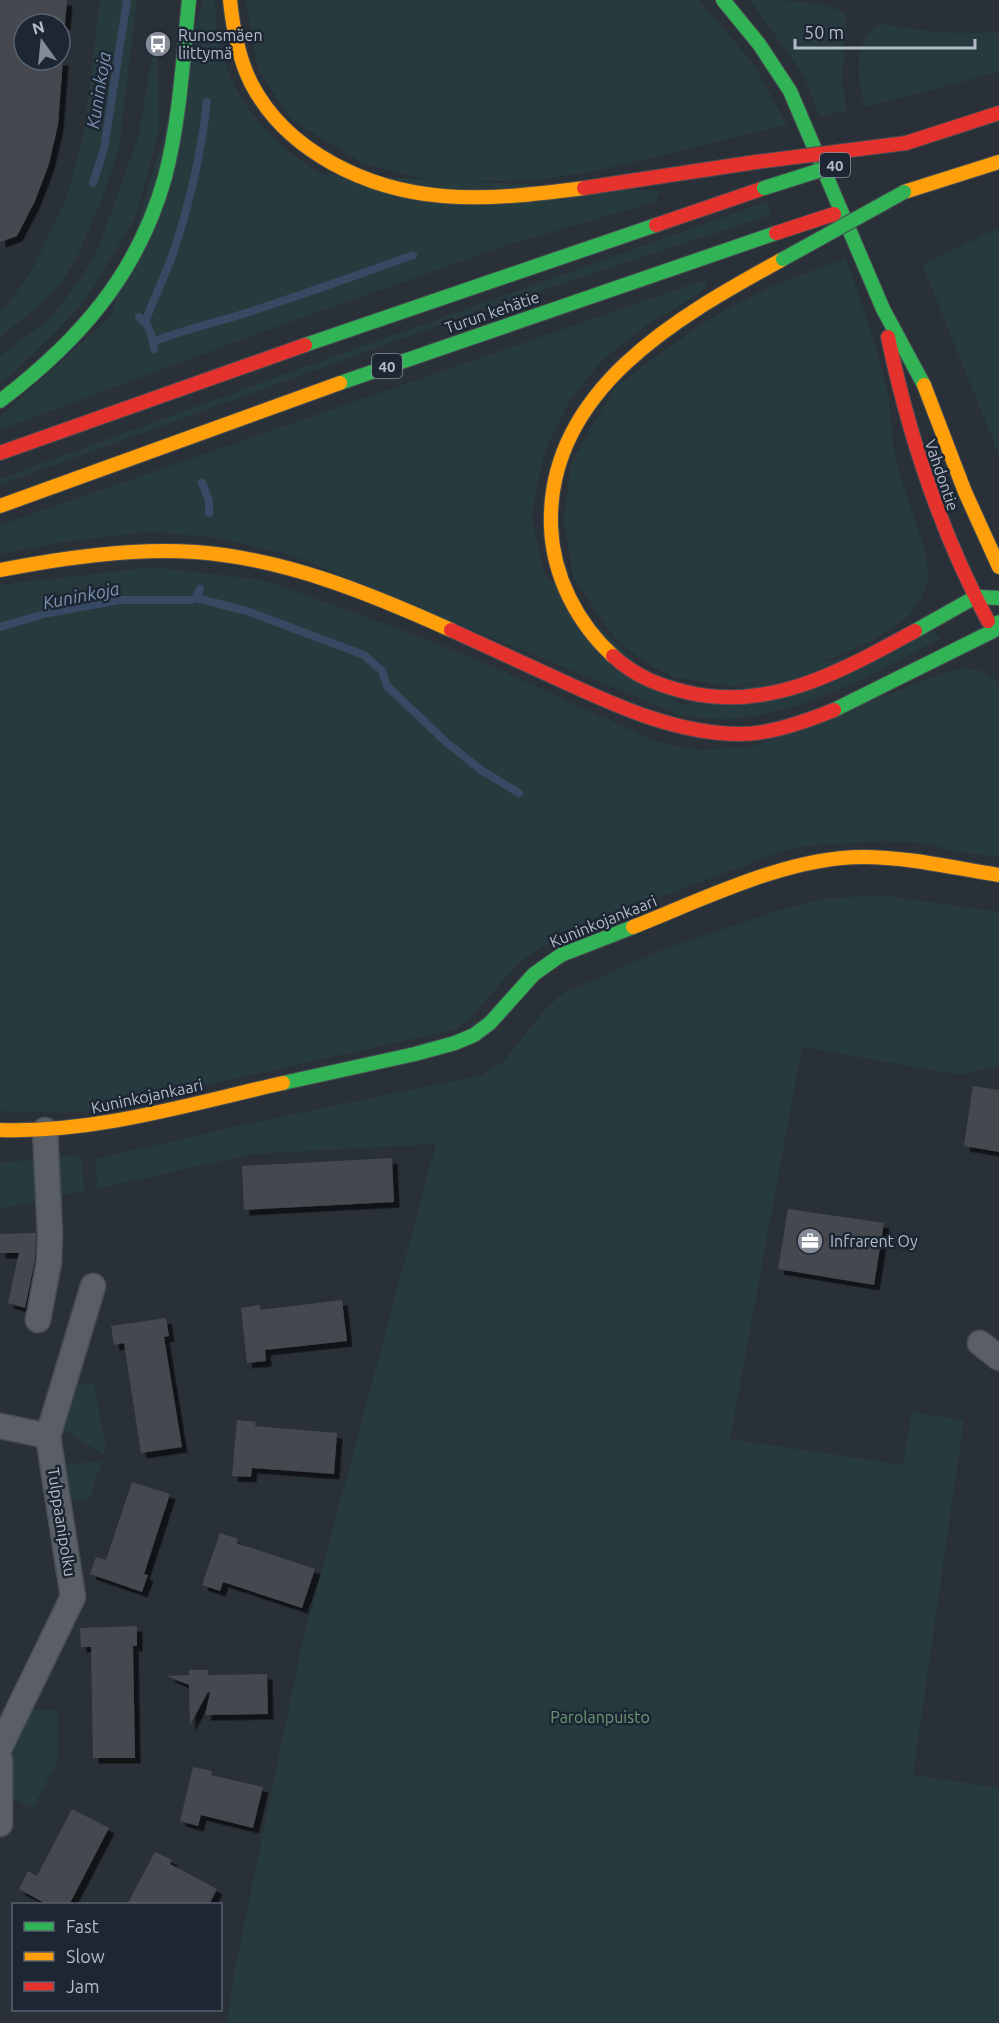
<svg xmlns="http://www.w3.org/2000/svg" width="999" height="2023" font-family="Ubuntu,sans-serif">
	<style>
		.green { fill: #273a3e }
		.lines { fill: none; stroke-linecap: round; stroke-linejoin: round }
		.stream { stroke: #384963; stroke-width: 8 }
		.building { fill: #444950; filter: url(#shadow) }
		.street-casing { stroke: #484c53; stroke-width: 27 }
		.fast-casing { stroke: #484c53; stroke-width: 16 }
		.slow-casing { stroke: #484c53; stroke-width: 16 }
		.jam-casing { stroke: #484c53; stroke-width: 16 }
		.street { stroke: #5a5e66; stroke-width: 24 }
		.fast { stroke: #30b455; stroke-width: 14 }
		.slow { stroke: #ff9f0a; stroke-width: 14 }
		.jam { stroke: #e5322d; stroke-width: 14 }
		.fast-bridge-casing { stroke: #474c53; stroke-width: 16; stroke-linecap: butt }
		.jam-bridge-casing { stroke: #474c53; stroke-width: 16; stroke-linecap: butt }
		.fast-bridge { stroke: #30b455; stroke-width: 14 }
		.jam-bridge { stroke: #e5322d; stroke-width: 14 }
		.labels { text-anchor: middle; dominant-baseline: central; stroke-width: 5; stroke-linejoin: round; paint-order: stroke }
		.shield { fill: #1d2633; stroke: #878f9c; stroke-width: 1.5 }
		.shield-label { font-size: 15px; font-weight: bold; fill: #b4bcc9 }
		.poi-label { font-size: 16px; fill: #b4bcc9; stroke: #1d2633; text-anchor: start }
		.street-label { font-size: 16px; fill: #b4bcc9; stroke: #1d2633 }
		.park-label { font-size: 16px; fill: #6b9a76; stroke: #1d2633 }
		.water-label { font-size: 18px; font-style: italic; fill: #7c92b1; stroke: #1d2633 }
	</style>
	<defs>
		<filter id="shadow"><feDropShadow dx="5.5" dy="5.5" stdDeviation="0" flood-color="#0009"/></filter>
	</defs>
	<rect width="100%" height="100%" fill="#2a3038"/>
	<!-- green -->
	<path class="green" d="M100,0h37l-18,148 -13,41 -26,62 -16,28 -29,30 -35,28v-27l6,-4 26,-36 34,-71 18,-67z
		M203,0h12c0,77 42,137 107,174l339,17 -6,11 -150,44 -243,86 -262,98v-13l111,-101z
		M245,0h454l54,63 34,62 -191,46 -65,10h-98l-71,-18 -70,-43 -34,-50z
		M750,0c25,0 79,0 96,15l-4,69 5,26 -27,7 -16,-41z
		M879,24c16,1 31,5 48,7 24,2 48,3 72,1v40l-134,35c-7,-22 -11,-54 3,-74 2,-4 7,-6 11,-9z
		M153,50h5l1,82 -24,87 -49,80 -27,30 -48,46 -11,7v-26l49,-37 31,-39 18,-31 41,-115z
		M768,201l3,14 -298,98 -473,172v-6l34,-13 278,-102z
		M999,228v227l-77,-191z
		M846,258l22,63 21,76 4,48 10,39 23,69 2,27 -6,17 -13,19 -39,26 -72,31 -63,14 -63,-10 -25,-14 -31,-23 -43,-63 -9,-56 7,-58 44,-76 79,-58 34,-21 44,-22z
		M698,282h8l1,4 -9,8 -51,31 -46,36 -32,41 -23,47 -10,40 -4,29 12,56 137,131 253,-74 6,8c-61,30 -123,68 -191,78 -22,4 -47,2 -69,-2l-392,-161 -77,-17 -62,-5 -86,10 -63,12v-29z
		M153,567l110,13 134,48 97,39 163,75 41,8 53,-3 195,-75c24,-5 32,-6 53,10v175l-46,-6 -28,-8 -40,-2 -80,5 -28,7 -176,67 -61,28 -20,14 -54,60 -13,8 -363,81 -34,2 -56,-2v-526z
		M880,895l119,17v154l-39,9 -158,-28 -72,392 173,26 9,-53 52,8 -51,355 86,13v235h-772l8,-54 67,-325 134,-500 -184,10 -155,35 -1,-30 137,-32 249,-52 20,-12 42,-52 19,-18 99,-43 117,-40 43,-11z
		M79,1155l3,5 2,31 -32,6 2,-40z
		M35,1159l8,41 -43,9v-46z
		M94,1383l12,65 -2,7 -40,-25 12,-45z
		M102,1461l-13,38 -18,2 -7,-36z
		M32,1710h26v50l-25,48 -22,-10v-45l6,-16z"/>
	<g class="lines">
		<!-- stream -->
		<path class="stream" d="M93,183l11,-34 23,-149
			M139,317c11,9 13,18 15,32
			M145,322c9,-24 21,-48 29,-72 17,-51 27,-96 33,-148
			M153,342c31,-13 63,-19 96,-30 55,-18 109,-37 164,-57
			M202,483l7,17v13
			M196,598l51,13 117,44 18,16 5,15 59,56 35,28 38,23
			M0,627l48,-14 72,-13h72l4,-2 4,-9"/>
	</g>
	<!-- building -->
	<path class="building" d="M0,0h67l-2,24h-41v36h39l-5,65 -9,39 -14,37 -18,35 -17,6z
		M973,1086l26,4v62l-35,-6z
		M392,1158l2,44 -150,8 -2,-44z
		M788,1209l96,14 -10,62 -96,-16z
		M36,1233l-1,27 -10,48 -17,-5 11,-50h-19v-19z
		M342,1300l5,41 -82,9 1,11 -19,2 -6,-55 19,-3v5z
		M166,1318l3,18 -5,1 18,110 -41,6 -17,-110 -10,2 -3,-19z
		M237,1420l19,2 -1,4 82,7 -3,41 -82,-6 -1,9 -19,-1z
		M132,1482l38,12 -26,80 4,1 -6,17 -52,-18 6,-17 10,3z
		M220,1533l18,6 -2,4 79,26 -13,39 -79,-26 -3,9 -18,-6z
		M137,1626v20h-4l2,112h-42l-2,-111h-10l-1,-19z
		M189,1670h19v5l59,-1 1,40 -63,1 5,-22 -2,-1 -18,33 -1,-40 -22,-9 22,-1z
		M193,1767l19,4 -1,4 52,12 -10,41 -52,-13 -3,11 -18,-5z
		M72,1809l37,19 -40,77h-21l-29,-16 9,-18 9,5z
		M155,1852l17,8 -2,4 47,25 -8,16h-82z"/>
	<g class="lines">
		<defs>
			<path id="street" d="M38,1320l11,-58 1,-28 -5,-104
				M980,1343l19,15
				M0,1426l48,10
				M0,1747l73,-150 -25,-161 45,-150
				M0,1760v64"/>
			<path id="fast" d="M723,0l36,44 31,47 93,218 41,76
				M305,345l351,-120
				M340,383l436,-150
				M0,401c79,-60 138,-127 165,-224 15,-58 18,-118 24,-177
				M915,631l55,-31 11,-3 18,1
				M834,710l159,-79 6,-9
				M283,1083l132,-29 40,-11 19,-8 16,-12 44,-49 27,-19 72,-28"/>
			<path id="slow" d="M230,0c3,29 8,57 21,83 36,70 118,107 192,113 47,4 94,-2 141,-8
				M904,192l95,-30
				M924,385l41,107 34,75
				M0,506l340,-123
				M0,570c64,-12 129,-22 195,-18 89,6 176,42 256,78
				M613,656c-36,-33 -60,-80 -62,-129 -5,-137 128,-211 232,-268
				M633,927c71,-28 154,-70 230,-70 46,0 91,11 136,18
				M0,1130c96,3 190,-26 283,-47"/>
			<path id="jam" d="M906,143l93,-30
				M584,188l172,-26
				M656,225l108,-37
				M888,337c21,100 52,194 100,284
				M0,453l305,-108
				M451,630c32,15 64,29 96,44 61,28 125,60 194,60 30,0 66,-13 93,-24
				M613,656c23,21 47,30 77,37 83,18 155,-24 225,-62"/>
		</defs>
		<!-- street casing -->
		<use href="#street" class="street-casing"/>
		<!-- fast casing -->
		<use href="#fast" class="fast-casing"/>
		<!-- slow casing -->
		<use href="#slow" class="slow-casing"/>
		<!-- jam casing -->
		<use href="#jam" class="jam-casing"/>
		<!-- street -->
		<use href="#street" class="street"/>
		<!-- fast -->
		<use href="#fast" class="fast"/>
		<!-- slow -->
		<use href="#slow" class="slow"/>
		<!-- jam -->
		<use href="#jam" class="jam"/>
		<defs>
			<path id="fast-bridge" d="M764,188l63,-20
				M783,259l121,-67"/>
			<path id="jam-bridge" d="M756,162l150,-19
				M776,233l58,-19"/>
		</defs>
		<!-- fast-bridge casing -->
		<use href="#fast-bridge" class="fast-bridge-casing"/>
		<!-- jam-bridge casing -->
		<use href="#jam-bridge" class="jam-bridge-casing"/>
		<!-- fast-bridge -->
		<use href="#fast-bridge" class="fast-bridge"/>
		<!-- jam-bridge -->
		<use href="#jam-bridge" class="jam-bridge"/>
	</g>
	<!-- icons -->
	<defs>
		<symbol id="bus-disc" viewBox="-11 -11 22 22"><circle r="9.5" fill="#848b96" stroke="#1d2633"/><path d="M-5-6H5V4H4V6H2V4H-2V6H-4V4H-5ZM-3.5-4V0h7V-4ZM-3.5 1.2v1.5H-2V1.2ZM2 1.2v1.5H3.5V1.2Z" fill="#fff"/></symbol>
		<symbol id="office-disc" viewBox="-11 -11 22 22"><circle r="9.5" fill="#848b96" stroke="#1d2633"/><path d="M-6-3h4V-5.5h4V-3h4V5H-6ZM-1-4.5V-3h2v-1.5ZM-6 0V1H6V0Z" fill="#fff"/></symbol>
	</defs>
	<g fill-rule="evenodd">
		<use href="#bus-disc" x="143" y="29" width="30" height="30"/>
		<use href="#office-disc" x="795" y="1226" width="30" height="30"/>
	</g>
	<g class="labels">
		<!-- shield labels -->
		<g class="shield">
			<rect x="820" y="153" width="30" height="24" rx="4.5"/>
			<rect x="372" y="354" width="30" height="24" rx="4.5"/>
		</g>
		<g class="shield-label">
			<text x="835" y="165">40</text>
			<text x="387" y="366">40</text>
		</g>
		<!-- poi labels -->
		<g class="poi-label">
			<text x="178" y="35">Runosmäen<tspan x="178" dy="18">liittymä</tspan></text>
			<text x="830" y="1241">Infrarent Oy</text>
		</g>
		<!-- street labels -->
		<g class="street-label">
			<text transform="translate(492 312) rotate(-19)">Turun kehätie</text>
			<text transform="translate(942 475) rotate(71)">Vahdontie</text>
			<text transform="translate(603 921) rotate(-22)">Kuninkojankaari</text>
			<text transform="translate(147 1096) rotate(-12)">Kuninkojankaari</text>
			<text transform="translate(62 1522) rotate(81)">Tulppaanipolku</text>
		</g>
		<!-- park labels -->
		<g class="park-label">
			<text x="600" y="1717">Parolanpuisto</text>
		</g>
		<!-- water labels -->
		<g class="water-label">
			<text transform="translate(98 90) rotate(-81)">Kuninkoja</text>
			<text transform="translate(81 595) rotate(-11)">Kuninkoja</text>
		</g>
	</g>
	<!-- legend -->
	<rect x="12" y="1903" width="210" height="108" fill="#1d2633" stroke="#59626f" stroke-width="1.5"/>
	<rect x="24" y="1922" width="30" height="9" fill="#30b455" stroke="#59626f" stroke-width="1.5"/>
	<text x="66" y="1933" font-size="18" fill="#b4bcc9">Fast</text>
	<rect x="24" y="1952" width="30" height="9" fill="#ff9f0a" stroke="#59626f" stroke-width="1.5"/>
	<text x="66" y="1963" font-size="18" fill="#b4bcc9">Slow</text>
	<rect x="24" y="1982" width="30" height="9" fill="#e5322d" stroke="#59626f" stroke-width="1.5"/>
	<text x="66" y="1993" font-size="18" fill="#b4bcc9">Jam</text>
	<!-- north arrow -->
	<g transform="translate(42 42) rotate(345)"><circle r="28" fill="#1d2633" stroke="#59626f" stroke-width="1.5"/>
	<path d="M0-4.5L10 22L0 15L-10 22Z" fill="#848b96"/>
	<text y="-9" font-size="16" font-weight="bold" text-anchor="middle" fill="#b4bcc9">N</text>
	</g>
	<!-- scale -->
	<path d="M795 39v9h180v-9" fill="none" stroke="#b4bcc9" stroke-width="3"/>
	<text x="804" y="39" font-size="18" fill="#b4bcc9" stroke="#1d2633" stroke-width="4.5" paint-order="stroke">50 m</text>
</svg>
